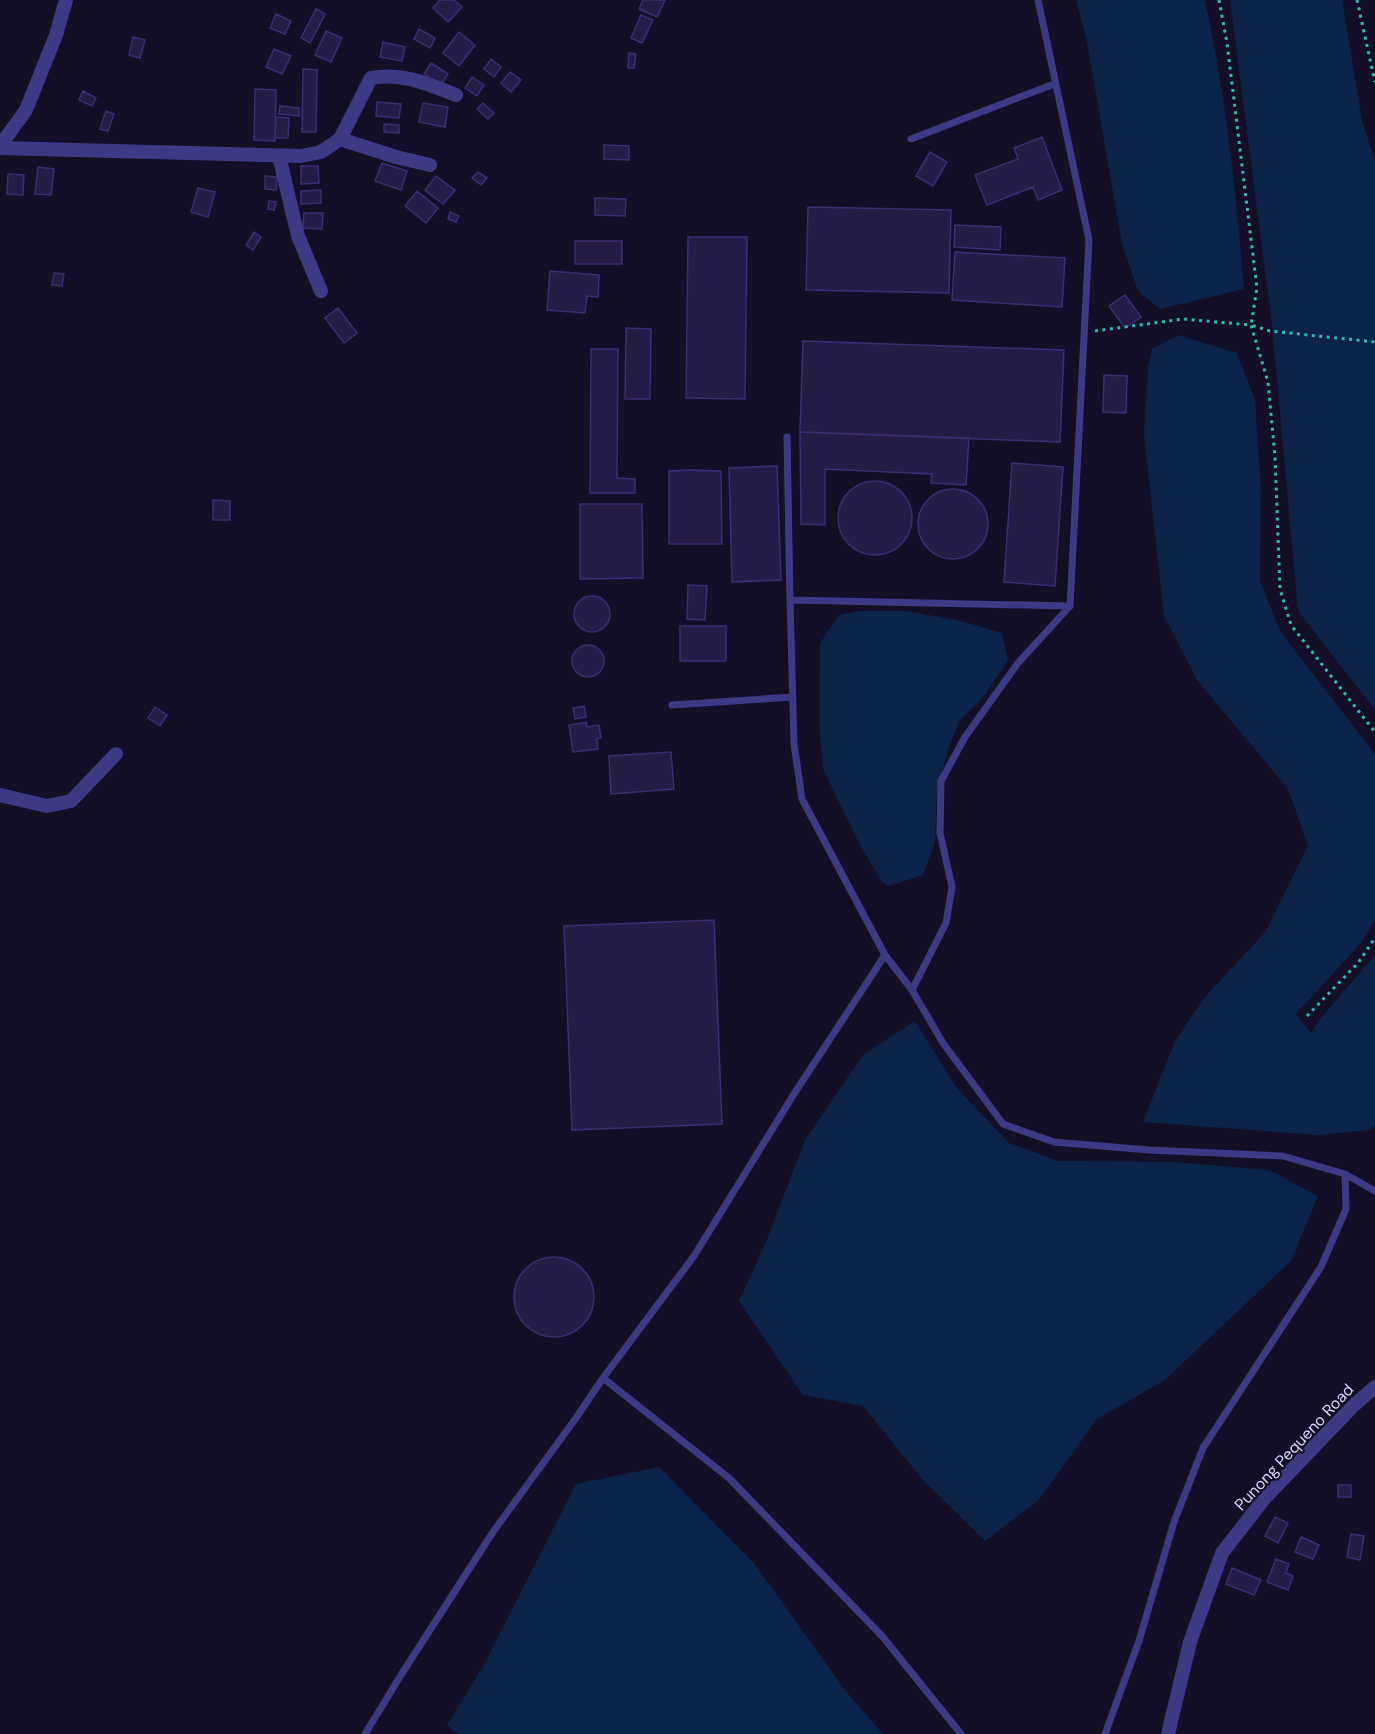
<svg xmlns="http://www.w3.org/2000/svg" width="1375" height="1734" font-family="'DM Sans',sans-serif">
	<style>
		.water { fill: #0c2248 }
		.building { fill: #241b47; stroke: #3b2d73; stroke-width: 1.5 }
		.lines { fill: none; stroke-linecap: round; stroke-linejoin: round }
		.path { stroke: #2fb8b0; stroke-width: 3; stroke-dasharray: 3 4.5; stroke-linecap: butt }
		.lane { stroke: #3d3a85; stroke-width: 7 }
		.street { stroke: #3d3a85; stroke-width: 14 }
		.labels { text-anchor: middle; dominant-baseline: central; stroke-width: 4.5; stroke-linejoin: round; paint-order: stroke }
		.street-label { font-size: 16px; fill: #d9d4ff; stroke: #130f26 }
	</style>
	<rect width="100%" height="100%" fill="#130f26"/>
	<!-- water -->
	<path class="water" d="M1076,0h129c21,95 31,192 39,289l-84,20 -22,-18 -16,-47 -36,-207z
		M1230,0h112l20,121 13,40v549l-77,-99 -26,-286z
		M1178,335l59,18 18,47 6,90 -1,91 20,50 95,123v166l-14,23 -65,71 15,19 8,-13 56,-65v170l-5,5 -52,5 -175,-13 32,-81 30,-44 61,-66 42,-85 -20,-57 -91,-109 -33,-64 -20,-182 4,-67 4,-18z
		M859,611h48l54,10 41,12 6,27 -26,39 -22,21 -10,24 -13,46 -2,52 -12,33 -34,11 -7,-4 -22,-37 -37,-76 -4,-47 1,-79 19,-28z
		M915,1021l41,66 53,56 49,18 116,1 95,8 49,26 -27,65 -126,119 -68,39 -59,82 -53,40 -63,-62 -59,-73 -60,-11 -64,-94 27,-59 39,-102 58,-85z
		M659,1467l95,96 91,127 38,44h-425l-11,-9 35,-57 94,-184z"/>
	<!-- building -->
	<path class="building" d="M440,0h14l8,7 -14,15 -15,-14z
		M643,0h22l-8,17 -18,-8z
		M316,9l9,5 -15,29 -9,-5z
		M276,14l15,7 -6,13 -15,-6z
		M641,15l12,5 -11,23 -11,-5z
		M419,29l16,9 -5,10 -16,-9z
		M326,31l16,7 -11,24 -16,-7z
		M459,32l16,13 -16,21 -16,-13z
		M133,37l12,3 -5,18 -11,-3z
		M383,42l22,5 -3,14 -22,-4z
		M274,49l17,7 -9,18 -16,-7z
		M629,53l7,1 -2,14h-6z
		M491,59l10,8 -7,10 -10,-8z
		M431,63l17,11 -7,11 -17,-11z
		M303,69l14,1 -1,62h-14z
		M510,72l11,8 -10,12 -10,-9z
		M472,77l12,8 -7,11 -12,-8z
		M255,89l21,1 -1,51 -21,-1z
		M83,91l13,7 -4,8 -13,-6z
		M377,102l24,2 -2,14 -23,-2z
		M423,103l25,4 -3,20 -26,-5z
		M483,103l11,10 -6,6 -11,-10z
		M280,106l19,2v8l-20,-2z
		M106,111l8,3 -6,17 -8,-2z
		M276,117l13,1 -1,20h-13z
		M384,124l15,1v8l-15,-1z
		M1042,137l20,53 -24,10 -5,-13 -46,18 -12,-30 43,-16 -4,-11z
		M604,145l25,1v14l-25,-1z
		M930,152l17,10 -14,24 -17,-10z
		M382,163l25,8 -6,19 -26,-9z
		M301,166h17l1,17 -18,1z
		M38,167l16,2 -3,26 -16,-1z
		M478,172l9,6 -6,7 -9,-7z
		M8,174l16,1 -1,20 -16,-1z
		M265,176l12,1 -1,13 -11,-1z
		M436,176l19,14 -12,14 -18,-14z
		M198,188l17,4 -7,25 -17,-5z
		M321,190v13l-20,1v-13z
		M417,191l21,17 -12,15 -21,-17z
		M595,198l31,1 -1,17 -30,-1z
		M269,201l7,1 -2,8 -6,-1z
		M808,207l143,3 -2,83 -143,-3z
		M450,212l9,4 -3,6 -8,-3z
		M304,213h19l-1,16 -19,-1z
		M955,225l46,2 -1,23 -46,-3z
		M254,232l7,5 -8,13 -7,-5z
		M688,237h59l-2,162 -59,-1z
		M575,241h47v23h-47z
		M955,252l110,6 -3,49 -110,-7z
		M550,271l49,4 -1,22 -11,-1 -2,17 -38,-3z
		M54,273l10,1 -2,12 -10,-1z
		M1125,295l16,22 -16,11 -16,-22z
		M338,308l19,25 -13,10 -19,-25z
		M626,328l25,1 -1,70h-25z
		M803,341l261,9 -4,92 -260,-10z
		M591,349h27l-1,129 18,1v14h-45z
		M1104,375l23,1 -1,37 -23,-1z
		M800,432l169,6 -3,47 -35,-2 1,-9 -107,-5v56l-24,-1z
		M1012,463l51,4 -8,119 -51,-4z
		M777,466l4,114 -49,2 -3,-114z
		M688,470l33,1 1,73h-53v-73z
		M838 518a37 37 0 1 1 74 0a37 37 0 1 1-74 0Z
		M918 524a35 35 0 1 1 70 0a35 35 0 1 1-70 0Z
		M213,500l17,1v19h-17z
		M580,504h62l1,74 -63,1z
		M688,585l19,1 -2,34 -18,-1z
		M574 614a18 18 0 1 1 36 0a18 18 0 1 1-36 0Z
		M680,626h46v35h-46z
		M572 661a16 16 0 1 1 32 0a16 16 0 1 1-32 0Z
		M584,706l2,11 -11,2 -2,-11z
		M155,707l12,8 -7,11 -12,-8z
		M586,722l1,5 12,-2 2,13 -4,1 1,10 -25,3 -4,-27z
		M671,752l3,37 -63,5 -2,-38z
		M714,920l8,204 -150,6 -8,-204z
		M514 1297a40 40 0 1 1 80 0a40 40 0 1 1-80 0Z
		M1338,1485h13v12h-13z
		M1275,1517l13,6 -10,20 -13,-7z
		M1351,1534l13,2 -4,24 -13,-3z
		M1301,1537l18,8 -6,14 -18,-7z
		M1276,1559l13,5 -3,9 7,3 -5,14 -21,-8z
		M1232,1568l29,12 -7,15 -28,-11z"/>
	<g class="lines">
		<!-- path -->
		<path class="path" d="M1219,0l8,43 30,245 -6,37 19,6 105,11
			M1357,0l18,82
			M1095,331l88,-12 68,6 17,57 7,75 5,132 11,36 84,107
			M1307,1016l51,-53 17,-25"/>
		<!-- lane -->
		<path class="lane" d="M911,139l143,-55
			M787,437l3,163
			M672,705l121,-8
			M885,955l27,35 31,53 60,81 51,18 95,8 134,6 62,18 30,17
			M912,990l34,-67 6,-36 -12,-54 1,-52 24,-44 53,-74 52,-57
			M603,1378l126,100 153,158 79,98
			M365,1734l36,-59 92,-143 83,-114 27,-40 91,-122 100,-162 91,-139 -83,-156 -8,-55 -4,-144 280,6 19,-366 -51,-240
			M1105,1734l34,-93 35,-119 29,-74 118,-181 25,-58 -1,-35"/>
		<!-- street -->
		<path class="street" d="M340,139l56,18 34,8
			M0,146l26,-36 30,-75 10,-35
			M0,148l301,8 20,-4 19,-13 31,-61c30,-6 57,6 85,17
			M279,156l19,80 23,55
			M0,795l47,11 24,-5 45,-47
			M1168,1734l22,-92 32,-89 42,-54 89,-93 22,-19"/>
	</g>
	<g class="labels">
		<!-- street labels -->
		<g class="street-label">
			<text transform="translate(1294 1447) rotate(-47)">Punong Pequeno Road</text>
		</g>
	</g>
</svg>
